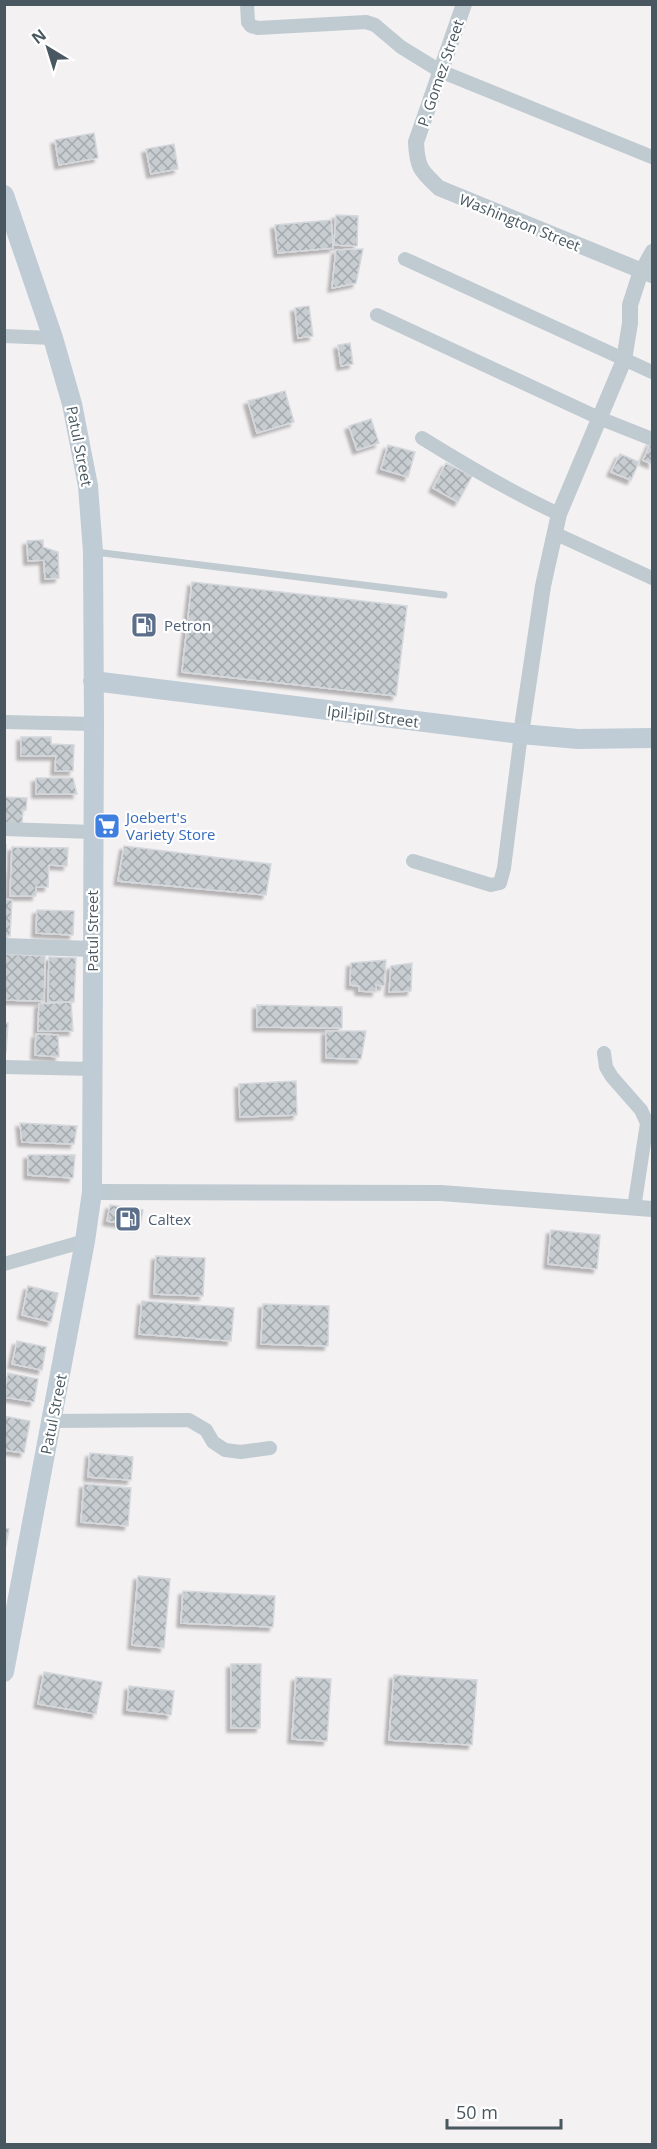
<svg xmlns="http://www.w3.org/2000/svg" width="657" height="2149" font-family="'Open Sans',sans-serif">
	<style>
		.building { fill: url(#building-cross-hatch); stroke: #d5d8dd; stroke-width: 1.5; filter: url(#shadow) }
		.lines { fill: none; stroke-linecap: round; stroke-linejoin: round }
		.service { stroke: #bfcad1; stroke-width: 7 }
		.minor { stroke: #bfcad1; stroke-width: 14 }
		.tertiary { stroke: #bfcad1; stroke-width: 16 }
		.secondary { stroke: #bfcbd5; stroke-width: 20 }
		.labels { text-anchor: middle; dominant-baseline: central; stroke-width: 4.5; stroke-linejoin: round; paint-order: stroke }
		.street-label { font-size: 15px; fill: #485760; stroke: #fff }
		.service-label { font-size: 15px; fill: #4e5e75; stroke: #fff; text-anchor: start }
		.shop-label { font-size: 15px; fill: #366cbe; stroke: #fff; text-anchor: start }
	</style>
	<defs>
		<pattern id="building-cross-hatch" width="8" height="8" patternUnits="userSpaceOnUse" patternTransform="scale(1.5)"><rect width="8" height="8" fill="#c8cdd1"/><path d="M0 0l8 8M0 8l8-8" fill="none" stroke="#a4a9ad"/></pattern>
		<filter id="shadow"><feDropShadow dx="-4" dy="4" stdDeviation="1.5" flood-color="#0004"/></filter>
	</defs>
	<rect width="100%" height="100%" fill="#f4f1f2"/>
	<!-- building -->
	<path class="building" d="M94,133l4,25 -39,7 -4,-25z
		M174,144l4,25 -27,5 -5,-25z
		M336,215l22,1 -1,30 -23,-1z
		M331,220l2,28 -55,5 -3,-28z
		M363,249l-7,34 -24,5 4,-38z
		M309,306l4,30 -15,2 -3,-30z
		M350,343l3,21 -12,2 -3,-21z
		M285,391l9,31 -37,11 -9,-32z
		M371,419l8,24 -22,7 -8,-24z
		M651,442h1v22l-9,-4z
		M388,445l27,7 -7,25 -27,-8z
		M620,454l19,8 -8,18 -20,-8z
		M446,463l26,13 -14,26 -25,-14z
		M43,540v7l15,5 1,26 -14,1 -1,-19 -16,1 -1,-20z
		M192,582l215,24 -11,90 -214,-24z
		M21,737h30v7l23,1 -1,26h-18l1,-15h-35z
		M36,778h37l4,16h-41z
		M4,797l23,1 -1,12h-3l-1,14 -18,-1z
		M4,845h2l-1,37h-1z
		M124,846l147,18 -5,31 -148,-14z
		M12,847l56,1 -1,18 -18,-1 -1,22h-12v9h-26z
		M4,899l8,1 -2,36h-6z
		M37,910l37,1 -1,24 -37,-2z
		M4,954l41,2 -1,45 -40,-1z
		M49,957l27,1 -2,44h-26z
		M386,960l-2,26 -8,-1v7l-17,-1v-5l-9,-1 1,-22z
		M412,963l-1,28 -22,1 2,-26z
		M71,1002l2,29h-35l1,-27z
		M257,1005l85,2v21l-85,-1z
		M4,1023h4l-2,29h-2z
		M326,1031h40l-5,28 -35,-1z
		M36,1034l22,1 1,22 -24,-2z
		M296,1081l1,34 -57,2 -1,-33z
		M20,1123l57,3 -3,18 -52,-2z
		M28,1155h47l-2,23 -45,-3z
		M110,1205l33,5 -3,16 -33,-5z
		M551,1230l49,5 -3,34 -49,-5z
		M156,1256l49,2 -2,38 -49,-2z
		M28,1286l30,7 -7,29 -29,-7z
		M142,1301l92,7 -3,33 -92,-7z
		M263,1304l66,2 -1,40 -67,-2z
		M17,1341l29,6 -4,23 -30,-6z
		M8,1373l30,6 -4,23 -30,-5z
		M4,1416l26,5 -6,32 -20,-3z
		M90,1453l43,4 -2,23 -43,-3z
		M84,1484l47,4 -3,38 -47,-4z
		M4,1528l5,1 -5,26z
		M138,1576l32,3 -6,69 -32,-3z
		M183,1591l92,5 -2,31 -92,-4z
		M231,1664h30l-1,64h-29z
		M44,1672l58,10 -6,32 -58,-10z
		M394,1675l83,5 -5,65 -83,-5z
		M296,1677l35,2 -4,62 -35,-2z
		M129,1686l45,5 -3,24 -44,-5z"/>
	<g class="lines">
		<!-- service -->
		<path class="service" d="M95,552l349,43"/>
		<!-- minor -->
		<path class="minor" d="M247,4l1,18 3,4 7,2 108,-6 9,3 26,22 39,24 212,86
			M405,259l247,113
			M641,271l11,-20
			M377,315l222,103 53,21
			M4,336l49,2
			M422,438c45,28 89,54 137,76
			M554,533l98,45
			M4,722l90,2
			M4,829l90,3
			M413,861l78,24 9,-2 4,-15 17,-134
			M604,1053l2,14 6,10 29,33 6,13 -13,85
			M4,1067l89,2
			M4,1264l81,-23
			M52,1421l137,-1 17,10 7,12 12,8 16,2 29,-4"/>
		<!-- tertiary -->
		<path class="tertiary" d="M464,4l-48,138c1,26 5,29 23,46l213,87
			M521,734l22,-148 16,-72 65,-154 6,-37v-18l11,-34
			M4,946l88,3
			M92,1192l349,1 211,16"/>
		<!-- secondary -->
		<path class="secondary" d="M4,195l49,143 19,66 16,82 5,66 1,172 -2,468 -7,49 -81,431
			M93,681l428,53 57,5 74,-1"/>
	</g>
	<!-- icons -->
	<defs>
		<symbol id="fuel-square" viewBox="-11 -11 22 22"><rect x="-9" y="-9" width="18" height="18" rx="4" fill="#5c6f8a" stroke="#fff"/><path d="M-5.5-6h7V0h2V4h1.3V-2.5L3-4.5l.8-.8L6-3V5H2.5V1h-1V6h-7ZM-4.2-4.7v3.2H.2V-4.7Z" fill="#fff"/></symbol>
		<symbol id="supermarket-square" viewBox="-11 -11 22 22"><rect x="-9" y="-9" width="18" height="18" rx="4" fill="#3f7fe0" stroke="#fff"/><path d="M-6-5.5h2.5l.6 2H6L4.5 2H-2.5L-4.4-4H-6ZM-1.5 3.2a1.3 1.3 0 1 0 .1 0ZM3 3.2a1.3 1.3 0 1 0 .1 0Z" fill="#fff"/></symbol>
	</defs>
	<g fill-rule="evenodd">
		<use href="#fuel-square" x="129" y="610" width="30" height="30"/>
		<use href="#supermarket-square" x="92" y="811" width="30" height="30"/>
		<use href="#fuel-square" x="113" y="1204" width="30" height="30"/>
	</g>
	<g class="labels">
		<!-- street labels -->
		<g class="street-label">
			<text transform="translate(440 73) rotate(-71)">P. Gomez Street</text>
			<text transform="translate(520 222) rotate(22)">Washington Street</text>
			<text transform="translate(80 446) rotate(79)">Patul Street</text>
			<text transform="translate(373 716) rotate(7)">Ipil-ipil Street</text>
			<text transform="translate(92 931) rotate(-90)">Patul Street</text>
			<text transform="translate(53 1414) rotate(-79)">Patul Street</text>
		</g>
		<!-- service labels -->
		<g class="service-label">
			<text x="164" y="625">Petron</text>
			<text x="148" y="1219">Caltex</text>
		</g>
		<!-- shop labels -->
		<g class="shop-label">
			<text x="126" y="817">Joebert's<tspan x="126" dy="17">Variety Store</tspan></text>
		</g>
	</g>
	<!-- border -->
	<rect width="657" height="2149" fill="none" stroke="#485760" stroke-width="12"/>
	<!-- north arrow -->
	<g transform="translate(48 48) rotate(322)" stroke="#ffffff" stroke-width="4.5" paint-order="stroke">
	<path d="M0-4.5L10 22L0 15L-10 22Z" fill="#485760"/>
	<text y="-9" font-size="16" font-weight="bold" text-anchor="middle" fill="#485760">N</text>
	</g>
	<!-- scale -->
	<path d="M447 2119v9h114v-9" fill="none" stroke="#485760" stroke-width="3"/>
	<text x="456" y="2119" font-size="18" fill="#485760" stroke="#ffffff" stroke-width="4.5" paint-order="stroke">50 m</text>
</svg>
